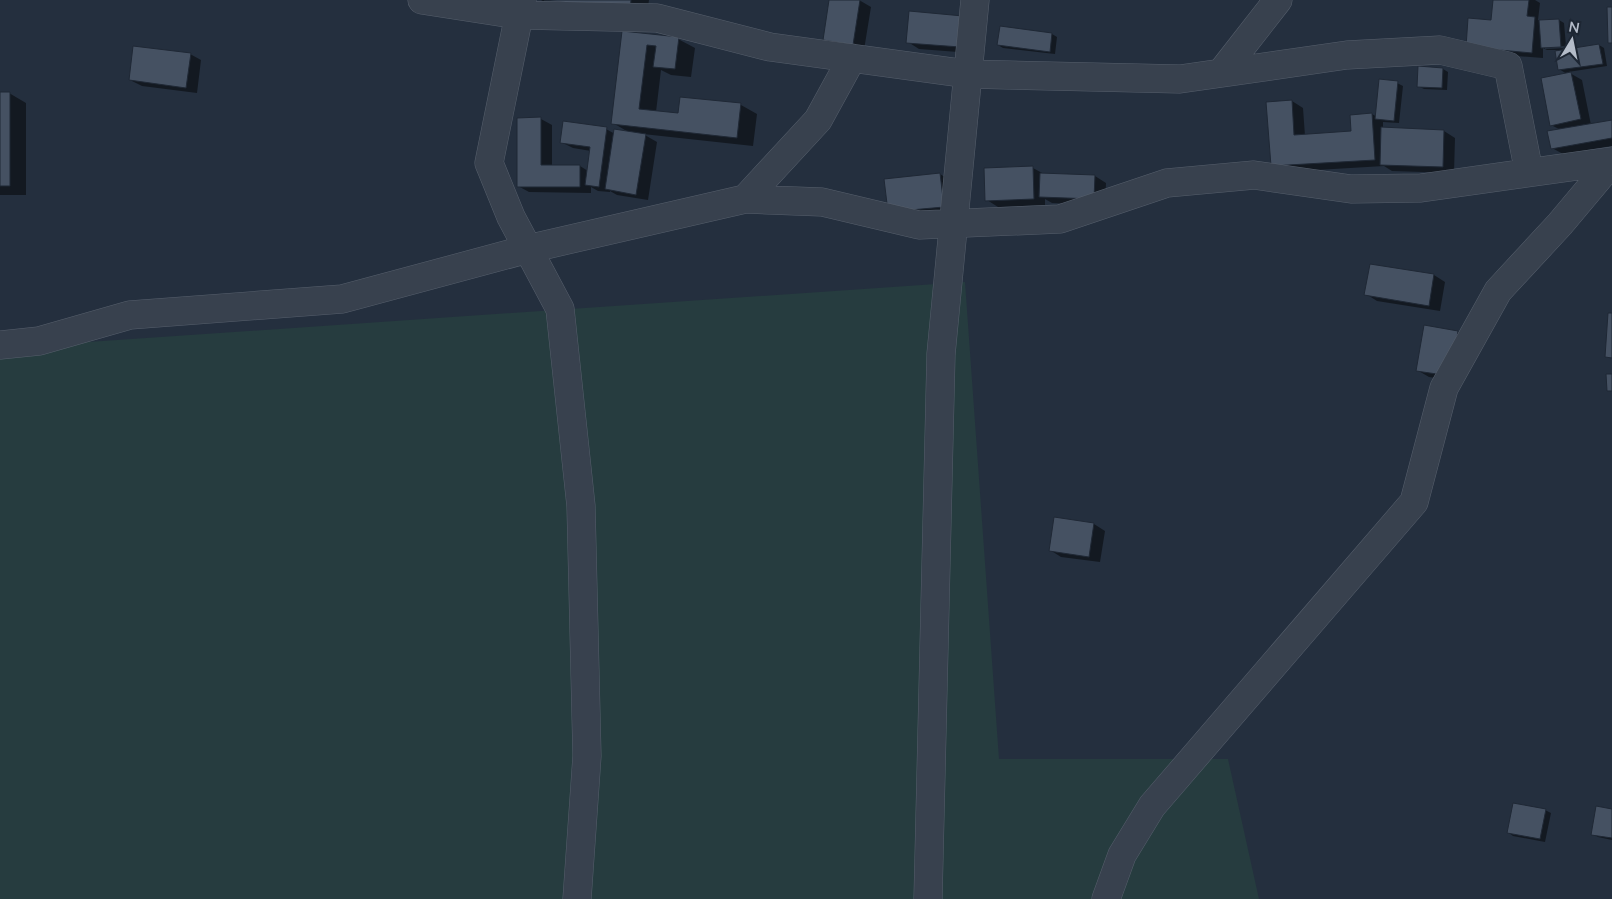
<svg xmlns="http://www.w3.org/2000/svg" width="1612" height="899" font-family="Lato,sans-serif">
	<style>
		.green { fill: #263c3f }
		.shadow { fill: #0007 }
		.building { fill: #455162; stroke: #1f2835 }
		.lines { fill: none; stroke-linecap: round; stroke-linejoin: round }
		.minor-casing { stroke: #565f6c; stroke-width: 29 }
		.minor { stroke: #38414e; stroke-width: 28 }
	</style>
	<rect width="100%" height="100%" fill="#242f3e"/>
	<!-- green -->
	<path class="green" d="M965,282l34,477h229l31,140h-1259v-551z"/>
	<!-- shadow -->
	<path class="shadow" d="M541,0h108l-3,19 -91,-11z
		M830,0h29l12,7 -7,43 -29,-4 -11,-7z
		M1494,0h41l5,3 -2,17h21l5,3 2,23 -21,1v2l21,-1v2l33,-5 5,3 3,18 -39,6 14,8 9,45 21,-4v25l-49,8 -11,-6 9,-18 -10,-5 16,-51 -8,-5 -3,-19h-9l-4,-2v10l-65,-5 14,-32z
		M910,13l61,40 -52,-4 -11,-7z
		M623,32l55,7 17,9 -4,29 -20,-2 -10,-5 -5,42 23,2 62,-9 16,9 -4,32 -110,-12 14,8 -9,58 -31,-5 -7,-4v1l-12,-1 -7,-4v6l-62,-1 -11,-6 23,-67 11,6v41h28l8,5 3,-20 -18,-3 -12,-6 45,-13 9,5 15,-1 -17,-10z
		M1052,34l5,3 -2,17 -52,-6 -5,-3z
		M190,54l11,6 -4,33 -55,-7 -12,-6z
		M1443,69l5,3 -1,18 -23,-1 -6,-3z
		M1397,83l6,3 -4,37 -16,-1v7l61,2 11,7 -1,35 -62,-2 -8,-5 -101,6 -11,-6 20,-65 11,7 2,28 48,-4 19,-18 5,3z
		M0,93h9l17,10v92h-26z
		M1033,168l11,6 51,2 11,7 -1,22 -53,-2 -7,-4v6l-47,2 -11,-7z
		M940,174l11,7 4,32 -55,5z
		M1371,265l63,10 11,7 -5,29 -63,-10 -11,-7z
		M1457,332l12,6 -7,44 -33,-5 -12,-7z
		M1094,524l11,7 -5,31 -39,-5 -11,-7z
		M1545,810l6,3 -6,29 -32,-6 -5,-4z
		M1612,810v30l-14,-3 -5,-3z"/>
	<!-- building -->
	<path class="building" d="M544,0h87l-1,10z
		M829,0h31l-7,45 -30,-5z
		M1493,0h36l-2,16 8,1 -3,36 -66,-6 2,-29 23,2z
		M1607,7h5v36h-4z
		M909,11l54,5 -3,31 -54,-4z
		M1559,19l2,28 -20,1 -2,-28z
		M1000,26l52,7 -2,19 -53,-7z
		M622,31l57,6 -4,32 -22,-2 3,-21 -9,-1 -8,64 39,4 2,-16 61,6 -4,35 -126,-14z
		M1599,44l4,20 -45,6 -3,-19z
		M133,46l58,7 -5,35 -57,-8z
		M1418,66l25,2 -1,20 -25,-1z
		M1571,72l10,47 -31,7 -9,-48z
		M1379,79l19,2 -4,40 -19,-2z
		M0,92h10v94h-10z
		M1292,100l2,35 57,-4 -1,-16 22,-2 3,47 -104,6 -5,-64z
		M541,117v48h39v22h-63v-69z
		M1612,120v18l-61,11 -4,-18z
		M563,121l44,6 -8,60 -14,-2 5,-38 -30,-4z
		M1381,127l63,3 -1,37 -63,-2z
		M614,129l32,5 -10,61 -31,-6z
		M1033,166l1,33 -49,2 -1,-33z
		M940,173l4,34 -56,5 -4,-33z
		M1040,173l55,2 -1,24 -55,-2z
		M1370,264l64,10 -5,32 -65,-11z
		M1608,313h4v45l-7,-1z
		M1424,325l34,6 -7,45 -35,-5z
		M1606,374h6v17h-5z
		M1054,517l40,6 -5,34 -40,-6z
		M1513,803l33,6 -6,30 -33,-6z
		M1596,806l16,3v29l-21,-3z"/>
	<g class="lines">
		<defs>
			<path id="minor" d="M422,0l98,15 137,3 113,29 198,27 212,5 167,-24 93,-5 68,16 21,106
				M522,0l-33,163 22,54 49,92 21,197 6,250 -10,143
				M1221,73l57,-73
				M745,199l73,-79 34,-62
				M0,345l39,-4 91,-26 212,-16 186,-50 217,-50 77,3 97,23 141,-6 107,-36 87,-8 97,14 70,-1 191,-27
				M928,899l13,-545 34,-354
				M1106,899l16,-44 30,-49 262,-304 30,-114 54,-97 62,-67 52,-62"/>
		</defs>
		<!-- minor casing -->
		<use href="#minor" class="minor-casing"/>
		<!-- minor -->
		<use href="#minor" class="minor"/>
	</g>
	<!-- north arrow -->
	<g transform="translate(1572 40) rotate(10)" stroke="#1d2633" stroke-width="4" paint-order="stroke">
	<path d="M0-4L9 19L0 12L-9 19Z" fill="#b4bcc9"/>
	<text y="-8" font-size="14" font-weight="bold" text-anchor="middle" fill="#b4bcc9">N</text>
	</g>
</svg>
